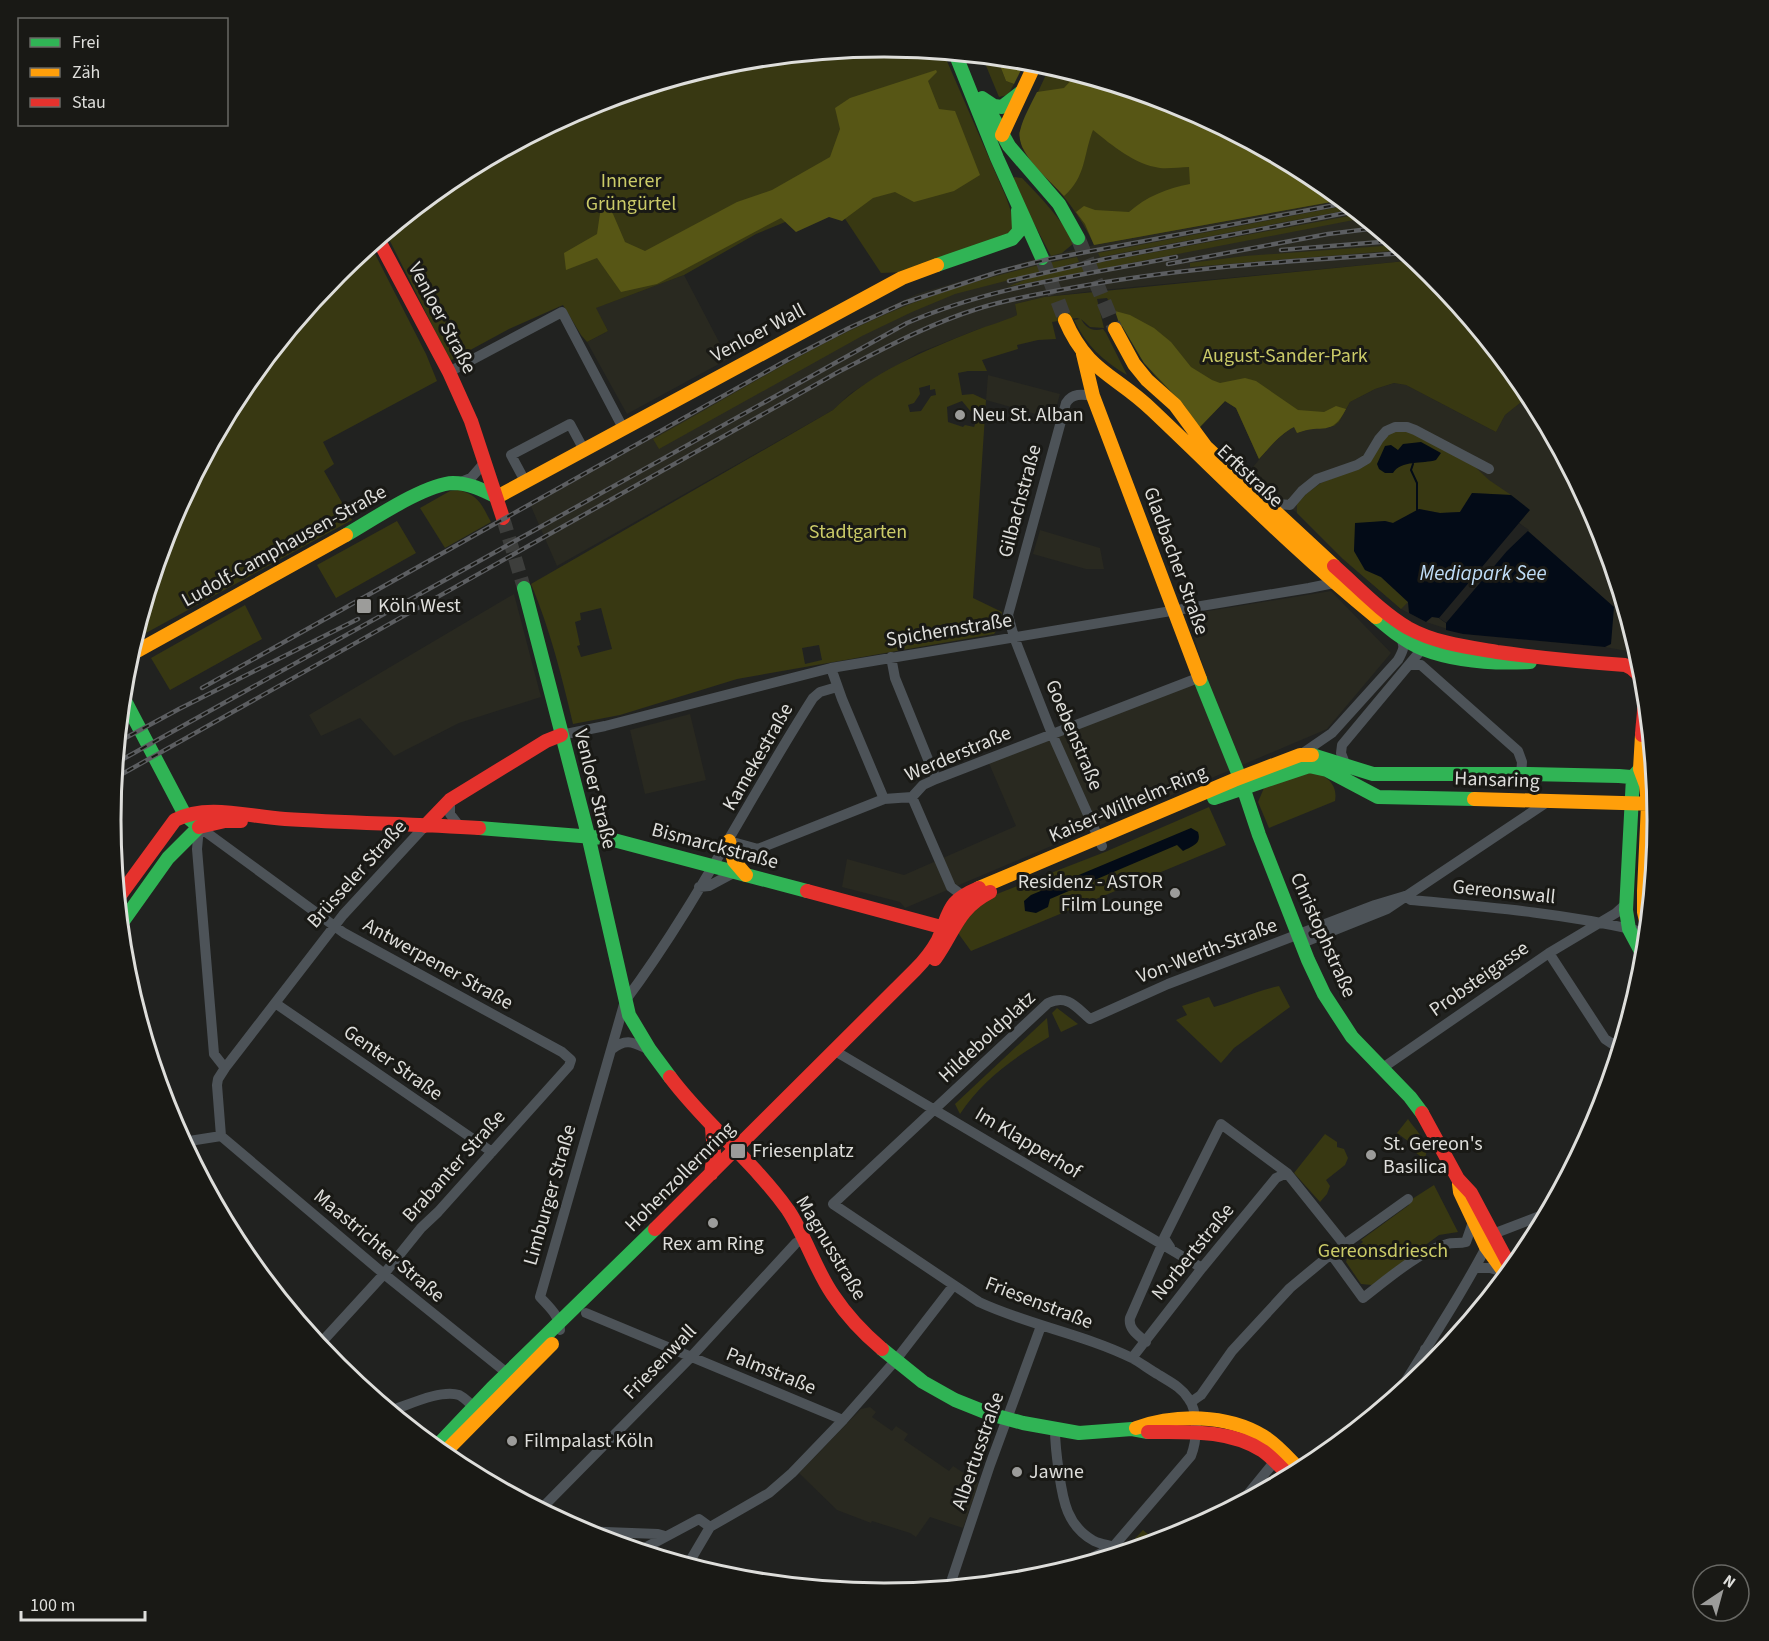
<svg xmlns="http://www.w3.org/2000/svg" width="1769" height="1641" font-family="'Source Sans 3',sans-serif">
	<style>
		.built { fill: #292920 }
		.green { fill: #383812; fill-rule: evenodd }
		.forest { fill: #575615 }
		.water { fill: #030b17 }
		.pier { fill: #212220 }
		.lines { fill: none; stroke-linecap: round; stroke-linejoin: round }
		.stream { stroke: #030b17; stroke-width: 2 }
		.secondary-tunnel { stroke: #3d3e3c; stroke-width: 14; stroke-dasharray: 14 7; stroke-linecap: butt }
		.primary-tunnel { stroke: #3d3e3c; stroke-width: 15; stroke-dasharray: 15 8; stroke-linecap: butt }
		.street { stroke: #4d5358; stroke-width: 10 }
		.fast { stroke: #30b455; stroke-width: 14 }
		.slow { stroke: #ff9f0a; stroke-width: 14 }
		.jam { stroke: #e5322d; stroke-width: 14 }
		.rail-casing { stroke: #5c5e61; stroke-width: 4.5 }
		.rail { stroke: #191915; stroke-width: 2; stroke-dasharray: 7; stroke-linecap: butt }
		.poi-dot { fill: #9c9c9a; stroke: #191915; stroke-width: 2 }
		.labels { text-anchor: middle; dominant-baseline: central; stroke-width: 6; stroke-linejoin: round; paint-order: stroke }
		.park-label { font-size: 20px; fill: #cbcb68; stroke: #191915 }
		.street-label { font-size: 20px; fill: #dededb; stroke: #191915 }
		.poi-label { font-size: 20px; fill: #dededb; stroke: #191915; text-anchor: start }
		.water-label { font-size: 21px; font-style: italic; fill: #c0def9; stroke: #191915 }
		.rim { fill: none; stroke: #dededb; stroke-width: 3 }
	</style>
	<rect width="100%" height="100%" fill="#212220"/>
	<!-- built -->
	<path class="built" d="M1342,200l74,60 -314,30 -58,7 -29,7 2,11 -14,7 -24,7 -61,24 -67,40 -18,17 -276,156 -27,-62 261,-149 58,-30 68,-31 114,-34 63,-15z
		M684,275l44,84 -101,55 -40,-72 21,-11 -13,-23z
		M988,375l72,19 -7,25 -67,-19z
		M1394,383l12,2 90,47 9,-17 25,-20 70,130 39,128 -34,-6 -142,-13 -37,-12 -25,-13 -58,-50 -46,-46 -49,-40 24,-29 16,-14 6,-3 3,6 15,-5h16l11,-6 11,-20 25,-13z
		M1040,530l60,18 4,21h-18l-53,-15z
		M1331,591l60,62 -64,76 -422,179 -5,-6 -58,-15 5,-28 57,16 112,-49 -28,-65 219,-83 -18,-56 2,-6 5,-3z
		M514,594l27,103 -82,26 -65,33 -34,-38 -39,18 -12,-21z
		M690,714l16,66 -61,14 -15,-64z
		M870,1407l6,5 -4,5 20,14 4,-5 12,8 -4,6 45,31 4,-5 26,17 -16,45 -33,-11 -14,20 -6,-4 -38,-12 -1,2 -34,-13 -38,-37 62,-64z"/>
	<!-- green -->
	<path class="green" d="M885,47l58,5 63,145 8,23v13l-110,39 -23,1 -47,-71 -78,32 -72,41 -88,33 12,23 -21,11 -6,-7 -18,-30 -54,24 -59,32 -64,-128 69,-56 134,-72 145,-44z
		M982,56l15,2 9,23 8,3 -6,11 -9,2z
		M1050,66l131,40 134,71 27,23 -248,45c-17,-39 -46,-65 -72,-98l-3,-14z
		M1015,177l7,1c19,20 39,40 52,65l-12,10 -11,3 -32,-61 -6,-17z
		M1349,205l5,4 -254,48 -2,-4z
		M1360,214l4,4 -357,69 25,-10 75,-16z
		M1397,245l6,5 -213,17v-4l55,-7z
		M371,246l55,108 11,27 -114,61 11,22 -10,7 28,49 -217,119 35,-115 71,-134 96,-117z
		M1077,257l2,5 -124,32 -43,18 -50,24 -203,113 -6,-10c89,-49 182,-109 279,-143 47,-17 95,-29 145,-39z
		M1416,260l16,13 98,122 -25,20 -9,17 -90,-47 -12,-2 -19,6 -25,13 -11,20 -5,4 -22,2 -15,5 -3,-6c-14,7 -24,20 -35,32l-23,-51 -11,-7 -26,27 -15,-23 -28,-28 -15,-19 -34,-60 -10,1 7,29 -14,-1 -9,-8c5,9 11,13 22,10l3,4 21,42c-24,-14 -41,-30 -53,-55l6,-1 -3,-1 -25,4 4,17 -18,1 -21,5 1,4 -36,11 5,11h-19l-10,2 4,22 11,-1 13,6 -13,198 29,14 -3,15 -5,7 -257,45 -117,36 -47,9c-11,-47 -23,-95 -42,-140l302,-174c39,-38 91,-59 141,-79 14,-6 29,-9 43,-16l-2,-11 29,-7zM930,385v5l5,-1 1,6 -5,1 -10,15 -11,1 -2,-7 6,-2 6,-9 -1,-6zM962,401l10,12 -1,3 5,6 -2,5 -9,-2 -2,2 -15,-5 -1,-15zM601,608l11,41 -31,8 -4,-11 3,-1 -5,-23 6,-2 -1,-7zM819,645l3,15 -17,4 -3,-16z
		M1408,430l65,35 16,15 22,15 -39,-2 -12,19 -20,1 -21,-4 -26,14 -8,-2 -29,3 -2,27 11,19 16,7 27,25 -7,7 -58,-50 -46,-46v-9l9,-10 15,-11 15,-6 57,-45z
		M458,490c21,5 23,14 33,32l-46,26 -25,-40 30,-17z
		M397,521l19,32 -80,45 -19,-33z
		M245,605l17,34 -92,51 -19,-32z
		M1312,769c15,9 26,14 23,32l-66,27 -11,-26 6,-14z
		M1209,807l17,38 -255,106 -13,-18 21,-32 126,-49z
		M1279,986l11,21 -56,41 -13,15 -45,-43 11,-5 -5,-9 27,-9 5,10c23,-7 42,-16 65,-21z
		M1057,1008l21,16 -17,8 -9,-19z
		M1047,1018l2,19c-34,20 -67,43 -89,77l-5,-10z
		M1408,1119c8,12 25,26 16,40l-13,-10 6,-10 -5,5 -15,-11z
		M1325,1134l12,8v5l7,2 4,9 -3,7 -19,15 4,6 -3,8 -7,8 -26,-29z
		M1434,1185l24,47 -19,3 -67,50 -11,-1 -15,-22 3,-9 14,-11 -2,-2 48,-35v-4z
		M1143,1530l15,13 -28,8 -4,-3z"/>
	<!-- forest -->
	<path class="forest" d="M997,58l29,2 -12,24 -8,-3z
		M936,70l1,2 -9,9 11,28 16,2 25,64 -26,16 -40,11 -19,-10 -22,6 -31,23 -13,-4 -33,15 -15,-14 -124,66 -36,8 -24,-34 -31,12 -2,-17 33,-19 5,-34 11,14 12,28 20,9 92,-49 35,-12 58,-33 10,-28 -5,-21 15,-10z
		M1077,74l104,32 134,71 27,23 -248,45 -9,-21 -9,-12 8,-6 11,4 34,2c17,-15 38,-24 61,-28l-1,-17c-9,0 -20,2 -29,1 -26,-4 -47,-22 -67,-38 -10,26 -7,47 -29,66 -12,-14 -49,-43 -44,-65 3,-13 11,-27 17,-39l27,-4z
		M1115,311l15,4 24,13 17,14 20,25 21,13 8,3 25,-5 11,3 42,29 26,2 12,-6 10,3c-15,29 -23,14 -49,24l-3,-6c-14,7 -24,20 -35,32l-23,-51 -11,-7 -26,27 -15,-23 -40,-42 -22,-37h-2z"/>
	<!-- water -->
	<path class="water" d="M1421,442l20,11 -5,7c-13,4 -35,0 -43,13h-8l-6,-4 -2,-5 8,-18 6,-1 7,5 5,-6z
		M1472,493l39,2 19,15 -11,13 95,84 -3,37 -6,3 -142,-13 -17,-4v-7l-7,-5 -7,-1 -6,5 -17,-9 -1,-11 -27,-25 -16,-7 -11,-19 1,-28 30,-2 8,2 26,-14 21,4 20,-1z
		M1191,828l7,4c4,12 -6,14 -15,19l-6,-6 -127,54 -2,8 -12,6 -11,-2 -1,-10 7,-6z"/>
	<!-- pier -->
	<path class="pier" d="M1519,523l10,7 -22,21 -61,72 -7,-5z"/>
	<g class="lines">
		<!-- stream -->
		<path class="stream" d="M1413,464l-2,6 6,13v27"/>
		<!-- secondary-tunnel -->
		<path class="secondary-tunnel" d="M503,518l21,70"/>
		<!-- primary-tunnel -->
		<path class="primary-tunnel" d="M1078,238l37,91
			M1042,258l23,62"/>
		<!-- street -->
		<path class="street" d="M449,372l113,-60 61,116
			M1093,396c-11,-2 -21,-3 -27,7l-58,212 6,22 38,97 50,112
			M461,482l10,-4 14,-16
			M526,483l-15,-28 59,-31 14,26
			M1267,503l23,2 12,-14 15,-12 40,-14 10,-6 12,-20 7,-8 9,-4h12l8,3 74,39
			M891,657l4,21 41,101
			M1410,665h11l97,86 4,11 -1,12
			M831,668l11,31 42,100
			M561,735l44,-9 226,-58 478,-80 25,-5 3,-3
			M1300,755l32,-22 66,-73c5,-9 8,-14 2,-23
			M1346,766l-5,-13 1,-8 80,-96
			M912,797l39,90 11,8
			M450,800v14l10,13
			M729,841l29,8 126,-50 28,-2 11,-12 13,-6 262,-101
			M699,887l10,-1 26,-14
			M1405,896l6,4c75,7 151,13 224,30
			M1302,943l85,-34 160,-107
			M1549,953l56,86 6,4h11
			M275,1003l217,149
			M612,1049c15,-12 22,-6 38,1
			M835,1051l367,217
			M225,1068l-11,-14 -17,-205 2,-22 145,106 218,119 9,8 -2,6 -131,146 -17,16 -37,46 -65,71
			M1381,1069l168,-116 67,-40 11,-10
			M221,1136l-4,-51 1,-6 7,-11 118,-153 82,-89
			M221,1136l163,138 128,103
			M183,1142l38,-6
			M1170,1247l-6,-9 57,-114 66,49 57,71
			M1331,1254l32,44c22,-17 58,-48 84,-54 6,-2 12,0 19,-2l7,-20
			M1476,1268h14l14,4
			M586,1313l257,107
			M560,1330c0,-14 -11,-23 -20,-33l85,-296c71,-95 124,-203 188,-303l7,-6 17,-5
			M1146,1342c-8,-7 -18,-13 -16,-24l31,-71h9
			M1425,1349l15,9
			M1132,1358l70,-90 74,-90 11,-5
			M1396,1397c33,-54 68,-106 97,-163l55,-21
			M1191,1402l10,-7 31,-44 58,-63 41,-34 77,-55
			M390,1411c18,-6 51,-22 69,-16 6,3 10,8 15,12
			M1055,1430c0,15 2,29 4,43 4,28 8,53 35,68 11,5 22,4 31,12
			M1240,1504l35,-43
			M540,1510l151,-153 105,-114 8,-4
			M579,1531l79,3 7,2
			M639,1551l60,-32 11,8
			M687,1566l23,-39 59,-34 23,-20 51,-53 52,-59 58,-75
			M1070,1569l43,-22 78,-91c6,-15 8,-44 -3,-58 -7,-11 -18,-16 -29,-23 -9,-5 -18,-12 -27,-17 -49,-24 -104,-33 -153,-56l-146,-98 215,-201c20,-9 28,4 42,16l78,-35 207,-79 30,-9
			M1030,1580l12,-3
			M949,1588l41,-123 51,-139"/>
		<!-- fast -->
		<path class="fast" d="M955,53l42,105 45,100
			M982,98l12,8 8,1 18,-14
			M985,103l24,43 50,58 19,34
			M937,265l75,-26 7,-8 -1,-21
			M346,535c26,-15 79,-51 107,-52 16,0 30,7 44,14
			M524,588l64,247 41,180 21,35 20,27
			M1376,617c14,12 29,25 47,32 34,13 71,15 107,13
			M1200,679l40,99 19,57 49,125 16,34 28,43 58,60 12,16
			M123,697l62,118 14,12
			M1312,755l61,19h156l90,2 35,3
			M1639,770l-6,7 -7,133 3,19 16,30
			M1214,798l95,-32 18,4 51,27 96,2
			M479,828l127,10 201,53
			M121,924l47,-66 31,-31
			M882,1349l41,33 32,18 35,14 33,9 56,10 53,-4 16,3
			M435,1448l57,-60 163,-159"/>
		<!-- slow -->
		<path class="slow" d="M1002,135l34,-73
			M1065,320c22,52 51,55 87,90 74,70 145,143 224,207
			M1115,329l19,35 13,16 28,25 31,42 128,119
			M1083,354l10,42 107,283
			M497,497l405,-219 35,-13
			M130,655l216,-120
			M1642,735l-2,34 6,16 2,19 -4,87v21l4,18
			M1474,799l183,5
			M729,841l5,20 12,14
			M979,888l255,-108 66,-25h12
			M1459,1184l1,8 26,55 21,29
			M1136,1428c40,-14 90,-14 127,8 15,9 26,23 38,35
			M448,1449l104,-105"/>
		<!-- jam -->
		<path class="jam" d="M378,239l71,133 22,49 32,97
			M1334,566c24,21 47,46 74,62 27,15 59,19 89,24 43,6 85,10 128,13 28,10 18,46 17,70
			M425,826l25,-26 96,-59 15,-6
			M199,827l26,-6h16
			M807,891l134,36 12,-2
			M118,898l57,-78c33,-17 74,-3 110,-1 64,4 129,5 194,9
			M935,959c20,-28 22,-50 55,-67
			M670,1077c35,47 84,85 118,133 18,27 27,59 45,85 14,21 30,38 49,54
			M1422,1113l36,66 13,14 41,77
			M711,1174l3,-21 -2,-25
			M655,1229l260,-259c9,-9 17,-19 23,-30 13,-30 8,-38 41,-52
			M1148,1432c38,0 82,-3 115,19 10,7 19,18 28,26"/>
		<defs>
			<path id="rail" d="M1281,250l112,-9
				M1168,264l160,-30 49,-6
				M1009,281l96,-22 251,-48
				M202,688l587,-329 60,-31 55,-25 94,-31 51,-13 297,-56
				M118,742l61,-33 179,-90
				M116,763l791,-440c85,-37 178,-48 269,-66
				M115,778l725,-407c45,-23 89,-47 137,-62 31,-10 62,-15 94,-21 111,-21 223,-27 336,-35"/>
		</defs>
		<!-- rail casing -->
		<use href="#rail" class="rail-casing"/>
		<!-- rail -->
		<use href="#rail" class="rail"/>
	</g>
	<!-- markers -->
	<g class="poi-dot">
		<circle cx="960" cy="415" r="6"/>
		<rect x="356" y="598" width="16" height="16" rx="3"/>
		<circle cx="1175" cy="893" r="6"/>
		<rect x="730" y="1143" width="16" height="16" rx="3"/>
		<circle cx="1371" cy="1155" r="6"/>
		<circle cx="713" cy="1223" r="6"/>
		<circle cx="512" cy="1441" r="6"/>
		<circle cx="1017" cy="1472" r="6"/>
	</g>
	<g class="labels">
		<!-- park labels -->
		<g class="park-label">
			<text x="631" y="181">Innerer<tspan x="631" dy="23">Grüngürtel</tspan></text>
			<text x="1285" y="356">August-Sander-Park</text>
			<text x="858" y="532">Stadtgarten</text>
			<text x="1383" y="1251">Gereonsdriesch</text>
		</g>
		<!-- street labels -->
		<g class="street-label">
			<text transform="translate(442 318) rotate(62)">Venloer Straße</text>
			<text transform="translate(758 333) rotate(-28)">Venloer Wall</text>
			<text transform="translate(1250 476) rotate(43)">Erftstraße</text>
			<text transform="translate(1020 501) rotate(-75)">Gilbachstraße</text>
			<text transform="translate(284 546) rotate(-29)">Ludolf-Camphausen-Straße</text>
			<text transform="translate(1176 561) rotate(70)">Gladbacher Straße</text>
			<text transform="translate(949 630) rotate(-9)">Spichernstraße</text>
			<text transform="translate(1074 735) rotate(67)">Goebenstraße</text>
			<text transform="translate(958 754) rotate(-23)">Werderstraße</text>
			<text transform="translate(758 757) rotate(-60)">Kamekestraße</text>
			<text transform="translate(1497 780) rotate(2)">Hansaring</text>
			<text transform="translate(595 789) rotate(76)">Venloer Straße</text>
			<text transform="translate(1128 804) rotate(-23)">Kaiser-Wilhelm-Ring</text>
			<text transform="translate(715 846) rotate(15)">Bismarckstraße</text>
			<text transform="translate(357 874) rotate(-48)">Brüsseler Straße</text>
			<text transform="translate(1504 892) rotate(6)">Gereonswall</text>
			<text transform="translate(1323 935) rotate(66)">Christophstraße</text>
			<text transform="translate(1207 951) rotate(-21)">Von-Werth-Straße</text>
			<text transform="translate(438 964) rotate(29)">Antwerpener Straße</text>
			<text transform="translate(1479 979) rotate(-35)">Probsteigasse</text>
			<text transform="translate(987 1037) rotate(-43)">Hildeboldplatz</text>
			<text transform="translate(393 1063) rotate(35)">Genter Straße</text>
			<text transform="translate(1028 1143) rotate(31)">Im Klapperhof</text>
			<text transform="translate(454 1166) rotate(-48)">Brabanter Straße</text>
			<text transform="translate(680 1177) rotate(-45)">Hohenzollernring</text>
			<text transform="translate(550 1195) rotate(-74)">Limburger Straße</text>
			<text transform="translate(379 1246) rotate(40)">Maastrichter Straße</text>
			<text transform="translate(831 1248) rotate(59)">Magnusstraße</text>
			<text transform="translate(1193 1252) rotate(-51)">Norbertstraße</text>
			<text transform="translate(1039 1303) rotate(21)">Friesenstraße</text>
			<text transform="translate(660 1362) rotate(-46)">Friesenwall</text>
			<text transform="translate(771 1371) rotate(22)">Palmstraße</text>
			<text transform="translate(978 1451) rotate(-71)">Albertusstraße</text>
		</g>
		<!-- poi labels -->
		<g class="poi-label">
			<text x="972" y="415">Neu St. Alban</text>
			<text x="378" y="606">Köln West</text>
			<text x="1163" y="882" text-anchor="end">Residenz - ASTOR<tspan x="1163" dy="23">Film Lounge</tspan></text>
			<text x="1383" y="1144">St. Gereon's<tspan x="1383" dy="23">Basilica</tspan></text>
			<text x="752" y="1151">Friesenplatz</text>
			<text x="713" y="1244" text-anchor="middle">Rex am Ring</text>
			<text x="524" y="1441">Filmpalast Köln</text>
			<text x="1029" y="1472">Jawne</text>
		</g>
		<!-- water labels -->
		<g class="water-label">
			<text x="1483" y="573">Mediapark See</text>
		</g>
	</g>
	<!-- crop -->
	<path d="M0 0H1769V1641H0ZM121 820a763 763 0 1 1 1526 0a763 763 0 1 1-1526 0Z" fill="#191915" fill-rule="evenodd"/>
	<path class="rim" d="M121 820a763 763 0 1 1 1526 0a763 763 0 1 1-1526 0Z"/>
	<!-- legend -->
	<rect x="18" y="18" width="210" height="108" fill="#191915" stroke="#686864" stroke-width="1.5"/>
	<rect x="30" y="38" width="30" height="9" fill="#30b455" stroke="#686864" stroke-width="1.5"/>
	<text x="72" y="48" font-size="18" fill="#dededb">Frei</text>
	<rect x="30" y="68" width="30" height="9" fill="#ff9f0a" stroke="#686864" stroke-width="1.5"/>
	<text x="72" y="78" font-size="18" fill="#dededb">Zäh</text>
	<rect x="30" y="98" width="30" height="9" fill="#e5322d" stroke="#686864" stroke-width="1.5"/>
	<text x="72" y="108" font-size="18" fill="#dededb">Stau</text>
	<!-- north arrow -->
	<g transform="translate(1721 1593) rotate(36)"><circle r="28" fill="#191915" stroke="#686864" stroke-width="1.5"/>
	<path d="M0-4.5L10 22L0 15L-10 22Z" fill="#9c9c9a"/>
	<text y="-9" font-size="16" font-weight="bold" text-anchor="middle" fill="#dededb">N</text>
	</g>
	<!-- scale -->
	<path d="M21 1611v9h124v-9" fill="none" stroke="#dededb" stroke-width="3"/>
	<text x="30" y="1611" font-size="18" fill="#dededb" stroke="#191915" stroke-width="4.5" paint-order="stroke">100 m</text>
</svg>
